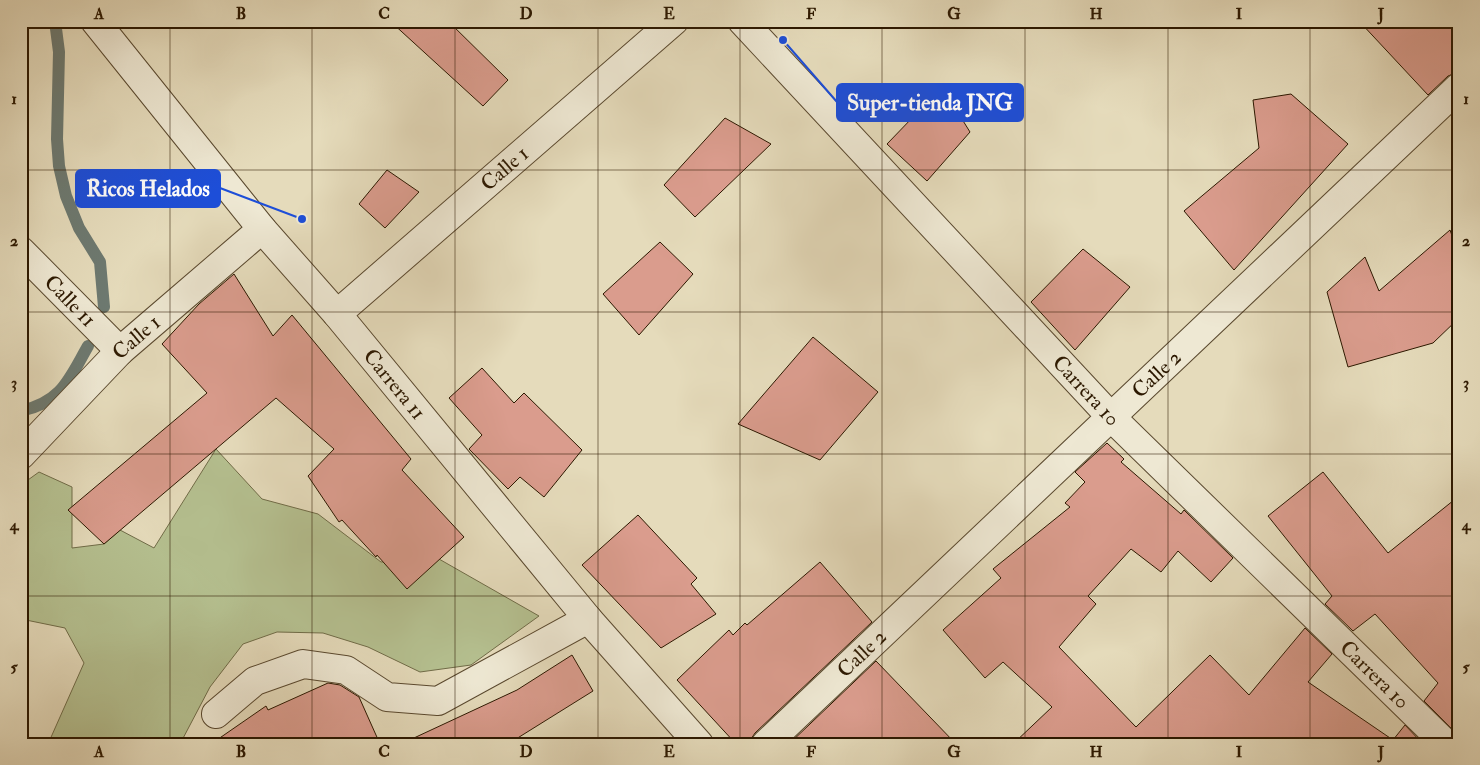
<svg xmlns="http://www.w3.org/2000/svg" width="1480" height="765" font-family="'IM FELL Double Pica',serif">
	<style>
		.green { fill: #b5c090; stroke: #706c48 }
		.lines { fill: none; stroke-linecap: round; stroke-linejoin: round }
		.stream { stroke: #6d7970; stroke-width: 12 }
		.building { fill: #da9c8d; stroke: #2c1800 }
		.street-casing { stroke: #5a492f; stroke-width: 30 }
		.street { stroke: #eee8d3; stroke-width: 28 }
		.grid { fill: none; stroke: #2c1800; stroke-width: 1; stroke-opacity: 0.55 }
		.labels { text-anchor: middle; dominant-baseline: central; stroke-width: 4; stroke-linejoin: round; paint-order: stroke }
		.street-label { font-size: 21px; fill: #2c1800; stroke: #eee8d3 }
		.leader { fill: none; stroke: #1d4ed8; stroke-width: 2 }
		.callout-dot { fill: #1d4ed8; stroke: #eee8d3; stroke-width: 2 }
		.callout { fill: #1d4ed8; stroke: #1d4ed8; stroke-width: 2 }
		.callout-label { font-size: 22px; text-anchor: middle; font-weight: bold; fill: #fff }
		.neatline { fill: none; stroke: #2c1800; stroke-width: 2 }
		.grid-label { font-size: 16px; text-anchor: middle; font-weight: bold; fill: #2c1800 }
	</style>
	<rect width="100%" height="100%" fill="#e5dbbb"/>
	<filter id="stains"><feTurbulence type="fractalNoise" baseFrequency=".004" numOctaves="4"/><feColorMatrix values="0 0 0 0 .2 0 0 0 0 .09 0 0 0 0 .02 0 0 0 .5 -.17"/></filter>
	<radialGradient id="worn" r=".72"><stop offset=".6" stop-color="#630" stop-opacity="0"/><stop offset="1" stop-color="#630" stop-opacity=".3"/></radialGradient>
	<!-- green -->
	<path class="green" d="M216,449l46,50 56,15 63,48 58,-3 100,57 -68,49 -51,7 -52,-25 -45,-14 -46,-1 -34,12 -33,43 -30,57h-132l36,-81 -19,-35 -44,-9v-134l18,-13 33,15v61l32,-4 16,-14 34,18z"/>
	<g class="lines">
		<!-- stream -->
		<path class="stream" d="M55,21l4,31 -2,87 2,27 7,30 13,32 21,34 4,45
			M21,411c41,-9 48,-32 67,-65"/>
	</g>
	<!-- building -->
	<path class="building" d="M390,21h58l60,59 -25,26z
		M1359,21h100v51l-11,4 -20,19z
		M942,87l28,45 -43,49 -40,-37z
		M1291,94l57,50 -114,126 -50,-59 75,-63 -6,-48z
		M725,118l46,26 -76,73 -31,-32z
		M387,170l32,22 -34,36 -26,-24z
		M1450,230l9,25v63l-26,25 -85,24 -21,-75 38,-35 14,34z
		M660,242l33,32 -54,61 -36,-41z
		M1083,249l47,38 -55,63 -44,-48z
		M234,274l39,62 19,-21 119,144 -9,11 62,67 -57,52 -30,-34 -1,2 -34,-37 -3,2 -31,-46 26,-27 -58,-51 -172,146 -36,-34 139,-117 -45,-49 37,-40z
		M813,337l65,55 -58,68 -82,-36z
		M482,368l32,35 10,-10 58,57 -38,47 -24,-20 -12,12 -39,-40 13,-14 -33,-37z
		M1107,443l17,16 -3,3 60,52 3,-4 49,48 -22,24 -33,-31 -17,21 -30,-23 -43,47 8,8 -37,43 77,80 74,-72 39,40 56,-67 27,26 -24,28 85,58 12,-15 18,19h-410l39,-37 -49,-45 -18,16 -42,-48 58,-52 -8,-9 77,-62 -5,-4 20,-21 -10,-10z
		M1323,472l65,81 71,-57v240l-35,-35 14,-18 -63,-69 -22,17 -28,-27 7,-8 -64,-80z
		M638,515l59,63 -6,6 25,30 -55,34 -79,-83z
		M820,562l52,60 -117,111 -4,6v5h-15l-59,-64 52,-50 4,5 12,-12 2,2z
		M572,655l21,36 -85,53h-107l116,-54z
		M876,661l80,83h-167z
		M328,683l12,2 19,12 21,47h-169l55,-38 2,4z"/>
	<g class="lines">
		<defs>
			<g id="street">
				<path id="s1" d="M95,21l167,208 75,85 251,305 111,125"/>
				<path id="s2" d="M742,21l369,396 335,327"/>
				<path id="s3" d="M21,251l99,100"/>
				<path id="s4" d="M337,314l337,-293"/>
				<path id="s5" d="M21,455l99,-104 142,-122"/>
				<path d="M216,714l39,-33 48,-17 43,6 41,27 51,4 150,-82"/>
				<path id="s6" d="M766,744l693,-657"/>
			</g>
		</defs>
		<!-- street casing -->
		<use href="#street" class="street-casing"/>
		<!-- street -->
		<use href="#street" class="street"/>
	</g>
	<!-- grid -->
	<path class="grid" d="M170,21v723M312,21v723M455,21v723M598,21v723M740,21v723M882,21v723M1025,21v723M1168,21v723M1310,21v723M21,170h1438M21,312h1438M21,454h1438M21,596h1438"/>
	<g class="labels">
		<!-- street labels -->
		<g class="street-label">
			<text stroke="none"><textPath href="#s4" startOffset="222">Calle 1</textPath></text>
			<text stroke="none"><textPath href="#s3" startOffset="70">Calle 11</textPath></text>
			<text stroke="none"><textPath href="#s5" startOffset="165">Calle 1</textPath></text>
			<text stroke="none"><textPath href="#s6" startOffset="538">Calle 2</textPath></text>
			<text stroke="none"><textPath href="#s1" startOffset="471">Carrera 11</textPath></text>
			<text stroke="none"><textPath href="#s2" startOffset="505">Carrera 10</textPath></text>
			<text stroke="none"><textPath href="#s6" startOffset="132">Calle 2</textPath></text>
			<text stroke="none"><textPath href="#s2" startOffset="910">Carrera 10</textPath></text>
		</g>
	</g>
	<!-- callouts -->
	<path class="leader" d="M783 40L837 102M302 219L220 188"/>
	<g class="callout-dot">
		<circle cx="783" cy="40" r="5"/>
		<circle cx="302" cy="219" r="5"/>
	</g>
	<g class="callout">
		<rect x="837" y="84" width="186" height="37" rx="5"/>
		<rect x="76" y="170" width="144" height="37" rx="5"/>
	</g>
	<g class="callout-label">
		<text x="930" y="110">Super-tienda JNG</text>
		<text x="148" y="196">Ricos Helados</text>
	</g>
	<!-- margin -->
	<rect width="1480" height="765" fill="none" stroke="#e5dbbb" stroke-width="55"/>
	<rect x="28" y="28" width="1424" height="710" class="neatline"/>
	<g class="grid-label">
		<text x="99" y="19">A</text>
		<text x="241" y="19">B</text>
		<text x="384" y="19">C</text>
		<text x="526" y="19">D</text>
		<text x="669" y="19">E</text>
		<text x="811" y="19">F</text>
		<text x="954" y="19">G</text>
		<text x="1096" y="19">H</text>
		<text x="1239" y="19">I</text>
		<text x="1381" y="19">J</text>
		<text x="14" y="104">1</text>
		<text x="1466" y="104">1</text>
		<text x="14" y="246">2</text>
		<text x="1466" y="246">2</text>
		<text x="14" y="388">3</text>
		<text x="1466" y="388">3</text>
		<text x="14" y="530">4</text>
		<text x="1466" y="530">4</text>
		<text x="14" y="672">5</text>
		<text x="1466" y="672">5</text>
		<text x="99" y="757">A</text>
		<text x="241" y="757">B</text>
		<text x="384" y="757">C</text>
		<text x="526" y="757">D</text>
		<text x="669" y="757">E</text>
		<text x="811" y="757">F</text>
		<text x="954" y="757">G</text>
		<text x="1096" y="757">H</text>
		<text x="1239" y="757">I</text>
		<text x="1381" y="757">J</text>
	</g>
	<rect width="100%" height="100%" filter="url(#stains)"/>
	<rect width="100%" height="100%" fill="url(#worn)"/>
</svg>
